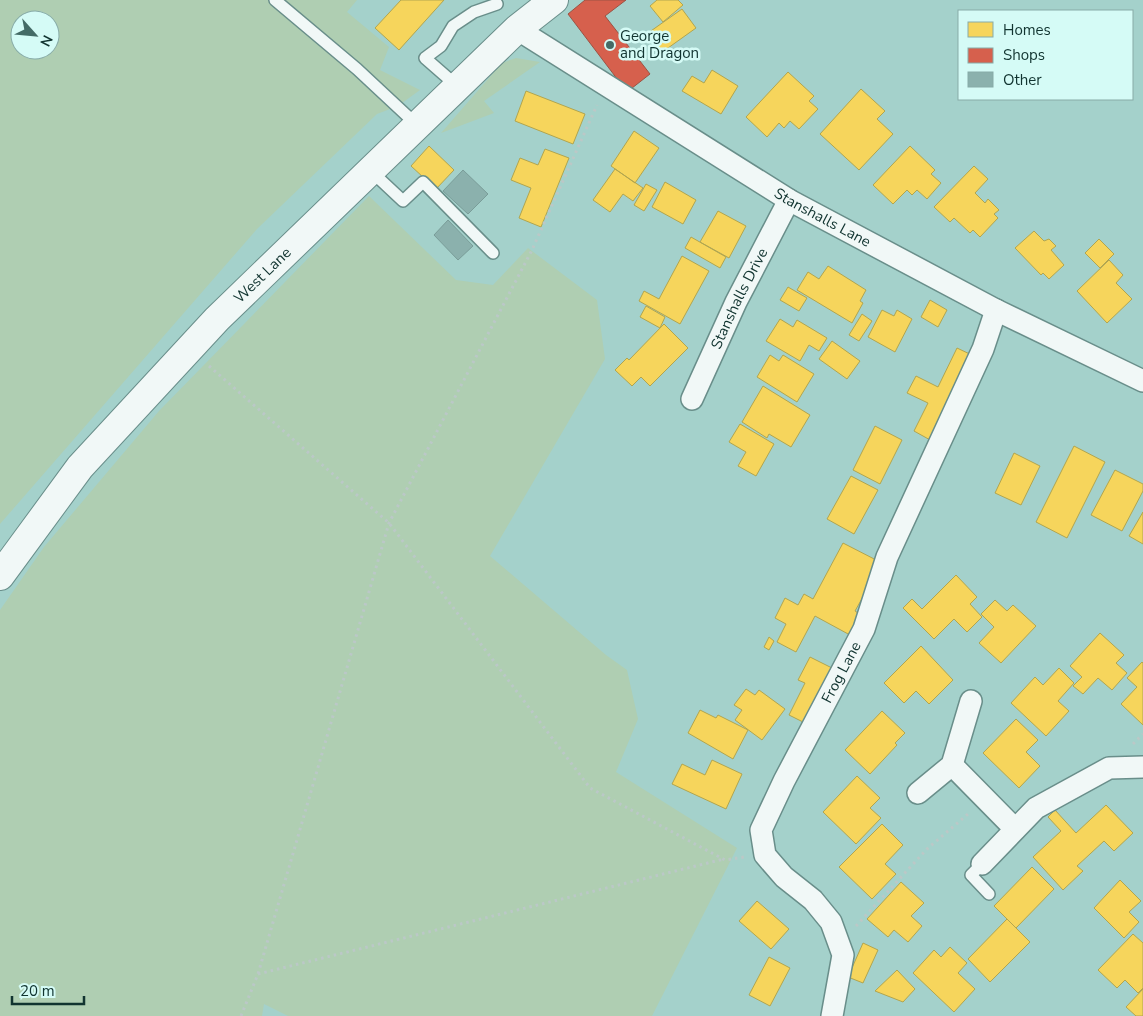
<svg xmlns="http://www.w3.org/2000/svg" width="1143" height="1016" font-family="'Nunito Sans',sans-serif">
	<style>
		.green { fill: #afceb2; fill-rule: evenodd }
		.homes { fill: #f6d55c; stroke: #b1a54f }
		.shops { fill: #d6604d; stroke: #9b5344 }
		.building { fill: #8bb1ad; stroke: #7a9d99 }
		.lines { fill: none; stroke-linecap: round; stroke-linejoin: round }
		.service-casing { stroke: #698e8a; stroke-width: 14 }
		.minor-casing { stroke: #698e8a; stroke-width: 24 }
		.tertiary-casing { stroke: #698e8a; stroke-width: 30 }
		.path { stroke: #bbc8c7; stroke-width: 3; stroke-dasharray: 2.5 4; stroke-linecap: butt }
		.service { stroke: #f1f8f7; stroke-width: 11 }
		.minor { stroke: #f1f8f7; stroke-width: 21 }
		.tertiary { stroke: #f1f8f7; stroke-width: 28 }
		.poi-dot { fill: #446b66; stroke: #d5fbf6; stroke-width: 2 }
		.labels { text-anchor: middle; dominant-baseline: central; stroke-width: 5; stroke-linejoin: round; paint-order: stroke }
		.poi-label { font-size: 15px; fill: #113430; stroke: #d5fbf6; text-anchor: start }
		.street-label { font-size: 15px; fill: #113430; stroke: #d5fbf6 }
	</style>
	<rect width="100%" height="100%" fill="#a4d1cb"/>
	<!-- green -->
	<path class="green" d="M0,0h357l-10,12 42,35 -9,23 40,20 -22,16 -21,8 -120,115 -257,295zM20,20h30v30h-30z
		M516,58l24,4 -56,39 10,12 -53,20 61,-70z
		M369,196l87,84 37,5 35,-37 69,52 8,59 -115,197 116,99 21,15 11,49 -22,53 121,76 -85,168h-364l-24,-12 -2,12h-262v-406l44,-63 115,-136z"/>
	<!-- homes -->
	<path class="homes" d="M401,0h43l-45,50 -24,-22z
		M657,0h21l5,5 -20,17 -13,-16z
		M682,9l14,19 -35,25 -13,-20z
		M712,70l26,16 -17,28 -39,-23 10,-15 12,7z
		M788,72l26,24 -5,5 9,8 -19,20 -9,-8 -6,7 -5,-5 -12,14 -21,-20z
		M861,89l24,22 -8,8 16,15 -34,36 -39,-36z
		M526,91l59,23 -12,30 -58,-23z
		M634,131l25,17 -24,35 -24,-17z
		M429,146l25,24 -18,19 -25,-23z
		M910,146l25,24 -4,4 10,9 -14,16 -10,-9 -5,5 -5,-5 -14,14 -20,-19z
		M545,149l24,9 -28,69 -22,-9 12,-30 -20,-8 9,-22 18,7z
		M974,166l14,13 -13,14 10,10 3,-4 11,11 -5,4 4,4 -18,19 -7,-7 -3,3 -16,-15 -4,4 -16,-15z
		M615,169l28,19 -10,13 -10,-7 -13,18 -17,-12z
		M665,182l31,18 -13,24 -31,-17z
		M646,184l11,6 -13,21 -10,-6z
		M718,211l28,15 -17,32 -29,-16z
		M1034,231l10,10 5,-2 7,7 -5,4 13,15 -15,14 -6,-6 -2,2 -26,-27z
		M691,237l35,20 -6,11 -35,-20z
		M1099,239l15,15 -14,14 -15,-15z
		M682,256l27,15 -29,53 -41,-23 5,-10 15,8z
		M1109,260l14,15 -7,8 16,16 -25,24 -30,-32z
		M828,266l38,24 -6,11 3,2 -11,20 -55,-33 11,-18 11,7z
		M788,287l19,11 -8,13 -19,-11z
		M930,300l17,10 -9,17 -17,-10z
		M646,306l19,11 -5,11 -20,-11z
		M882,310l12,6 3,-6 15,9 -17,33 -27,-15z
		M862,314l10,7 -13,20 -10,-6z
		M780,319l13,8 4,-7 30,18 -8,13 -10,-6 -9,16 -34,-20z
		M664,324l24,24 -38,38 -9,-9 -9,9 -17,-16 12,-12 2,2z
		M832,341l28,20 -13,18 -28,-20z
		M957,348l17,8 -42,85 -18,-10 14,-28 -21,-10 9,-17 22,11z
		M770,355l9,6 4,-6 31,19 -17,28 -40,-25z
		M763,386l47,29 -19,32 -22,-13 -2,4 -25,-16z
		M740,424l34,20 -18,32 -18,-10 8,-14 -17,-10z
		M875,426l27,14 -22,44 -27,-14z
		M1074,446l31,16 -38,76 -31,-16z
		M1014,453l26,13 -19,39 -26,-12z
		M1115,470l28,14v7l-21,40 -31,-16z
		M851,476l27,14 -24,44 -27,-15z
		M1143,512v32l-14,-8z
		M843,543l39,20 -27,48 6,4 -11,20 -35,-19 -19,36 -19,-10 9,-18 -11,-6 10,-20 13,7 6,-11 9,5z
		M956,575l21,22 -7,7 12,13 -15,15 -13,-13 -20,20 -31,-31 9,-9 10,10z
		M995,600l12,11 6,-6 23,21 -35,37 -22,-20 15,-16 -13,-13z
		M1100,633l24,22 -8,8 11,10 -15,17 -14,-12 -15,16 -10,-8 9,-9 -12,-11z
		M769,637l5,4 -5,9 -5,-3z
		M921,646l32,34 -24,24 -13,-13 -12,12 -20,-20z
		M810,657l24,12 -29,54 -16,-8 16,-32 -7,-3z
		M1142,662l1,1v62l-22,-21 16,-17 -10,-9z
		M1059,668l15,15 -16,18 11,10 -23,25 -35,-33 24,-26 8,8z
		M746,689l9,6 4,-5 26,19 -23,31 -27,-20 7,-10 -8,-5z
		M700,710l16,8 2,-3 30,15 -15,29 -45,-26z
		M882,711l23,22 -10,10 2,2 -27,29 -25,-24z
		M1016,719l22,21 -12,12 14,14 -21,22 -36,-35z
		M712,760l30,14 -16,35 -54,-25 10,-20 23,11z
		M857,776l23,22 -10,10 11,10 -25,26 -33,-32z
		M1106,805l27,28 -19,18 -10,-10 -27,25 6,5 -20,19 -30,-33 28,-26 -13,-14 7,-7 21,23z
		M882,824l21,21 -18,19 11,10 -24,25 -33,-32z
		M1032,867l22,22 -38,39 -22,-22z
		M1120,880l21,21 -12,11 10,10 -15,16 -30,-30z
		M901,882l23,21 -13,13 11,10 -14,16 -14,-12 -6,7 -21,-18z
		M757,901l32,28 -18,20 -32,-28z
		M1007,919l23,23 -40,40 -22,-23z
		M1133,934l10,9v45l-5,5 -13,-13 -8,8 -19,-18z
		M863,943l15,7 -15,33 -15,-6z
		M950,947l17,16 -9,10 17,16 -21,23 -41,-39 21,-23 7,7z
		M769,957l21,11 -20,38 -21,-11z
		M897,970l18,19 -12,13 -28,-11z
		M1143,989v27h-7l-10,-9z"/>
	<!-- shops -->
	<path class="shops" d="M585,0h41l-21,16 45,58 -23,18 -59,-78z"/>
	<!-- building -->
	<path class="building" d="M463,170l25,24 -20,20 -25,-23z
		M448,220l25,26 -15,14 -24,-25z"/>
	<g class="lines">
		<defs>
			<path id="service" d="M275,0l82,69 60,56
				M457,86l-32,-28 16,-12 12,-20 21,-14 23,-8
				M371,171l32,30 20,-19 70,71
				M982,864l-11,11 18,19"/>
			<g id="minor">
				<path id="s1" d="M517,29l272,171 207,110 147,71"/>
				<path id="s2" d="M692,399l44,-97 53,-102"/>
				<path d="M952,765l63,64"/>
				<path d="M918,793l34,-28 19,-64"/>
				<path d="M982,864l54,-56 73,-40 34,-1"/>
				<path id="s3" d="M832,1016l11,-61 -12,-33 -18,-22 -29,-23 -19,-22 -4,-25 23,-49 80,-152 23,-72 96,-208 13,-39"/>
			</g>
			<g id="tertiary">
				<path id="s4" d="M0,576l80,-109 137,-148 300,-290 37,-29"/>
			</g>
		</defs>
		<!-- service casing -->
		<use href="#service" class="service-casing"/>
		<!-- minor casing -->
		<use href="#minor" class="minor-casing"/>
		<!-- tertiary casing -->
		<use href="#tertiary" class="tertiary-casing"/>
		<!-- path -->
		<path class="path" d="M209,366l180,157 201,265 135,72 19,-3
			M1133,744l10,-10
			M856,926l71,-77 41,-35
			M258,974l466,-115
			M241,1016l17,-42 131,-451 143,-273 65,-145"/>
		<!-- service -->
		<use href="#service" class="service"/>
		<!-- minor -->
		<use href="#minor" class="minor"/>
		<!-- tertiary -->
		<use href="#tertiary" class="tertiary"/>
	</g>
	<!-- markers -->
	<circle class="poi-dot" cx="610" cy="45" r="5"/>
	<g class="labels">
		<!-- poi labels -->
		<g class="poi-label">
			<text x="620" y="36">George<tspan x="620" dy="17">and Dragon</tspan></text>
		</g>
		<!-- street labels -->
		<g class="street-label">
			<text stroke="none"><textPath href="#s1" startOffset="359">Stanshalls Lane</textPath></text>
			<text stroke="none"><textPath href="#s4" startOffset="400">West Lane</textPath></text>
			<text stroke="none"><textPath href="#s2" startOffset="111">Stanshalls Drive</textPath></text>
			<text stroke="none"><textPath href="#s3" startOffset="394">Frog Lane</textPath></text>
		</g>
	</g>
	<!-- legend -->
	<rect x="958" y="10" width="175" height="90" fill="#d5fbf6" stroke="#87aba7"/>
	<rect x="968" y="22" width="25" height="15" fill="#f6d55c" stroke="#87aba7"/>
	<text x="1003" y="35" font-size="15" fill="#113430">Homes</text>
	<rect x="968" y="48" width="25" height="15" fill="#d6604d" stroke="#87aba7"/>
	<text x="1003" y="60" font-size="15" fill="#113430">Shops</text>
	<rect x="968" y="72" width="25" height="15" fill="#8bb1ad" stroke="#87aba7"/>
	<text x="1003" y="85" font-size="15" fill="#113430">Other</text>
	<!-- north arrow -->
	<g transform="translate(35 35) rotate(117)"><circle r="24" fill="#d5fbf6" stroke="#87aba7"/>
	<path d="M0-4L9 19L0 12L-9 19Z" fill="#446b66"/>
	<text y="-8" font-size="14" font-weight="bold" text-anchor="middle" fill="#113430">N</text>
	</g>
	<!-- scale -->
	<path d="M12 996v8h72v-8" fill="none" stroke="#113430" stroke-width="2.5"/>
	<text x="20" y="996" font-size="15" fill="#113430" stroke="#d5fbf6" stroke-width="4" paint-order="stroke">20 m</text>
</svg>
